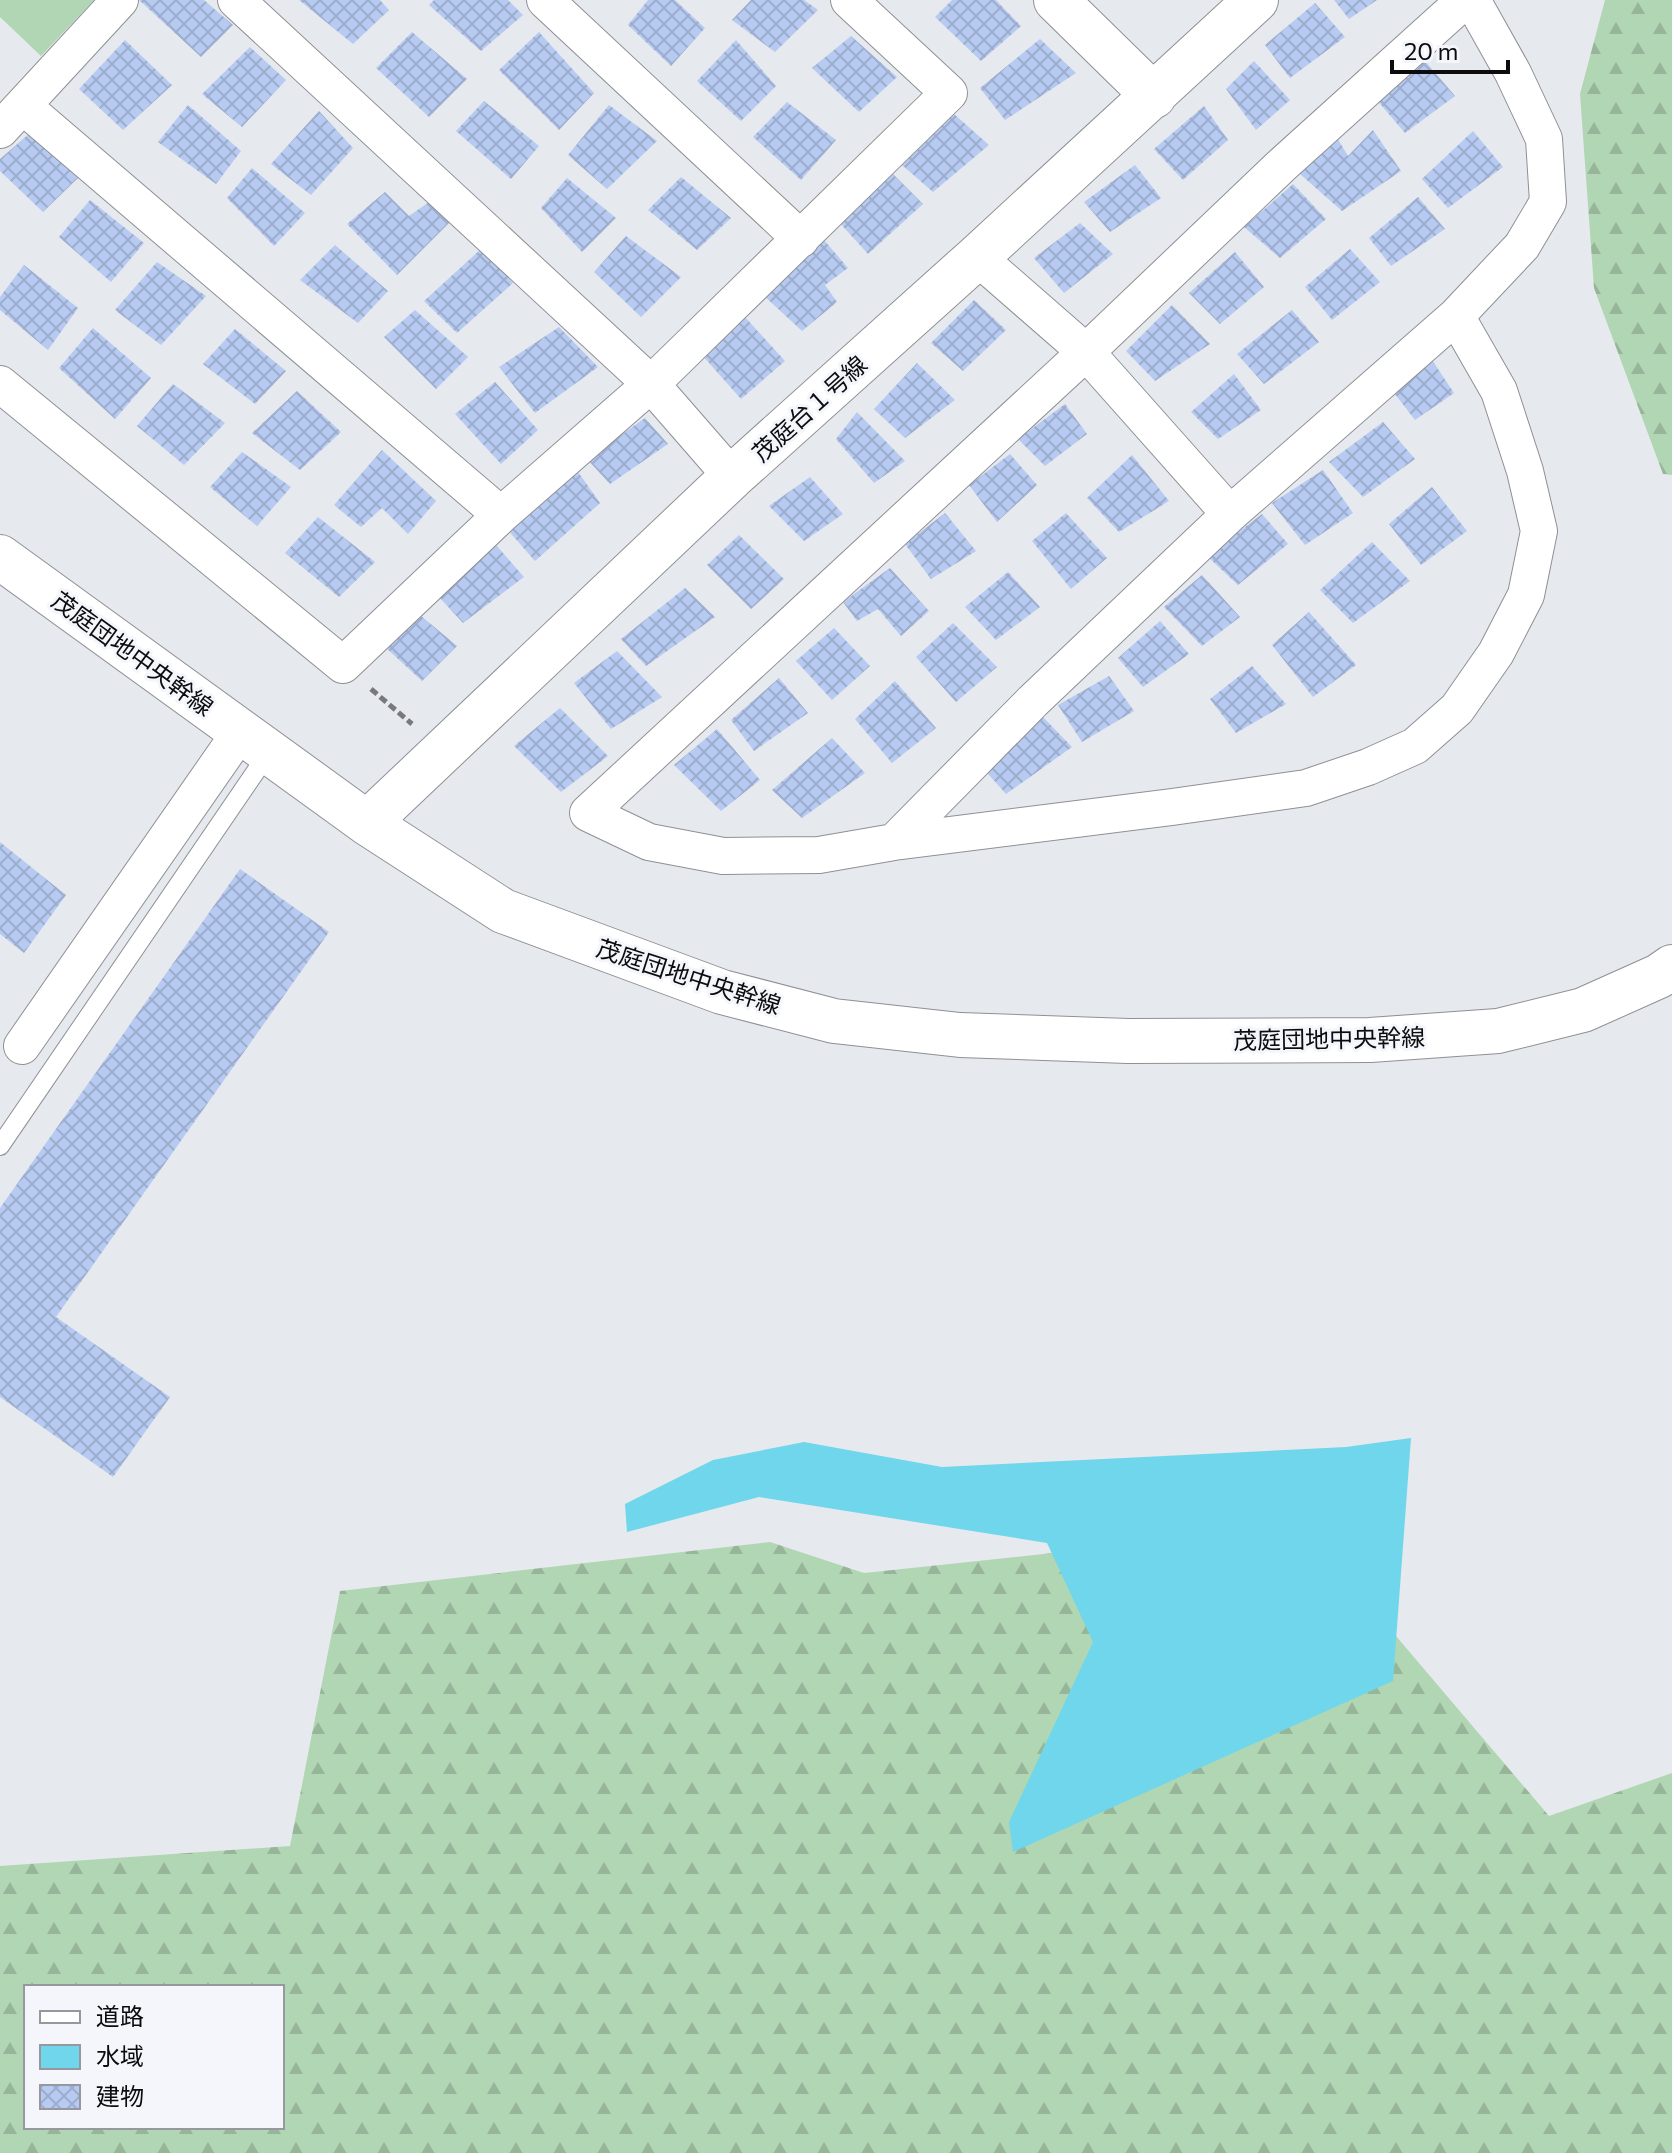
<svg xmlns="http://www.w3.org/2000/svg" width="1672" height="2153" font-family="Commissioner,'Noto Sans JP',sans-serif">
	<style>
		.green { fill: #b1d6b3 }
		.forest { fill: url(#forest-firs); fill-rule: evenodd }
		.water { fill: #6fd6eb }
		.building { fill: url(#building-cross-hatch) }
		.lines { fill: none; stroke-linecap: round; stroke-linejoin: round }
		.lane-casing { stroke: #8e9095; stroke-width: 20 }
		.street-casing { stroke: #8e9095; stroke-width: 38 }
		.secondary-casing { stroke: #8e9095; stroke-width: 46 }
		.path { stroke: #77797c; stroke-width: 5; stroke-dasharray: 8 4; stroke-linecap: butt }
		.lane { stroke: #fff; stroke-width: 18 }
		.street { stroke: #fff; stroke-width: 36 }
		.secondary { stroke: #fff; stroke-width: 44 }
		.labels { text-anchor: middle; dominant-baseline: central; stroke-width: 6; stroke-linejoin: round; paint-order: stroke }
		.street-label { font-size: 24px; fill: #0c0c0e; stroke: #f4f6fc }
	</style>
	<defs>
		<pattern id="forest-firs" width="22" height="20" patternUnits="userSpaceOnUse" patternTransform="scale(2)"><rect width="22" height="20" fill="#b1d6b3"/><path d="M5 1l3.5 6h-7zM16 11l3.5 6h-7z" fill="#97b699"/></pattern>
		<pattern id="building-cross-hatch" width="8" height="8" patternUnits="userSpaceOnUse" patternTransform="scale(2)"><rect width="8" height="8" fill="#b7cbf2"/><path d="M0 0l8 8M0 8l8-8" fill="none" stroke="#9cadce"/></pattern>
	</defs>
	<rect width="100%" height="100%" fill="#e6e9ee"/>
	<!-- green -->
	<path class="green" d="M0,0h94l-53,56 -41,-39z"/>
	<!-- forest -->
	<path class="forest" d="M1605,0h67v475l-9,-1 -69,-186 -14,-194z
		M1271,1489l278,327 123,-43v380h-1672v-287l290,-20 50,-255 430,-49 94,31 198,-21zM26,1987h256v140h-256z"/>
	<!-- water -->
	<path class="water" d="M1411,1438l-18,243 -380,171 -4,-30 84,-180 -46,-99 -288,-46 -132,35 -2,-28 88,-44 91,-18 138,25 404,-20z"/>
	<!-- building -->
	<path class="building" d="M139,0h65l29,25 -32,32z
		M299,0h81l9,10 -36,34z
		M434,0h74l15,15 -42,36 -52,-46z
		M648,0h27l30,28 -34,38 -43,-41z
		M751,0h53l14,10 -43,42 -43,-32z
		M952,0h44l25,26 -40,35 -46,-44z
		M1334,0h43l-28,19z
		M1315,3l30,34 -55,41 -25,-33z
		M412,32l55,47 -38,38 -53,-49z
		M539,32l55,61 -35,37 -60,-60z
		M851,36l46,41 -38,35 -47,-44z
		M1040,39l36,34 -71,47 -25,-32z
		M125,40l47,45 -49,45 -44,-41z
		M736,40l40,46 -35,35 -44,-40z
		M250,47l36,33 -44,47 -40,-33z
		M1254,61l36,39 -34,30 -30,-41z
		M1425,61l30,35 -50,37 -29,-34z
		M484,101l55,45 -28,33 -55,-48z
		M787,102l49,38 -35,40 -48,-43z
		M188,105l53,46 -25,33 -58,-42z
		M609,105l48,36 -50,48 -39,-34z
		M1204,106l24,34 -45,40 -29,-31z
		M319,111l34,37 -42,47 -40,-31z
		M954,114l35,31 -56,47 -31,-27z
		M1373,130l28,41 -59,40 -50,-44 41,-36 15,25z
		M1473,131l30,36 -55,41 -26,-29z
		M30,133l48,45 -35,34 -43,-41v-12z
		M1135,165l26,33 -51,34 -26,-30z
		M252,168l53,45 -31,33 -47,-48z
		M893,174l30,30 -55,50 -30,-33z
		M681,177l50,41 -34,32 -49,-40z
		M567,178l49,40 -34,34 -41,-44z
		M1293,184l33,35 -46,39 -36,-31z
		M385,192l24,24 20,-14 21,20 -53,53 -50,-51z
		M1418,197l27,32 -54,37 -22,-28z
		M90,200l54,43 -33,39 -52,-45z
		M1080,223l33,31 -49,39 -30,-35z
		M626,236l55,41 -40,40 -47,-45z
		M824,240l24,28 -23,17 12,17 -35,29 -41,-38z
		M335,245l53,46 -30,32 -58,-43z
		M481,249l32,34 -56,50 -33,-32z
		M1350,249l30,33 -48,38 -27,-33z
		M1235,252l29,35 -44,37 -31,-31z
		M157,262l49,34 -45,49 -46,-35z
		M24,265l54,43 -30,42 -48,-40v-13z
		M974,300l32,30 -43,41 -32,-28z
		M1172,305l38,39 -55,37 -29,-30z
		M415,310l53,47 -32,32 -52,-52z
		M1292,310l27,32 -55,42 -27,-30z
		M745,317l40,44 -44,38 -39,-44z
		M559,327l39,40 -63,46 -36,-46z
		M93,328l58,50 -36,41 -56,-51z
		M235,329l51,42 -31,33 -52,-40z
		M1430,357l24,36 -39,27 -24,-31z
		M917,363l38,37 -50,38 -31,-29z
		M1234,374l27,36 -43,29 -27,-27z
		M495,382l43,48 -37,34 -46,-50z
		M173,384l52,39 -41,42 -47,-39z
		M297,391l44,41 -41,38 -48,-37z
		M1065,404l22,30 -42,32 -27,-27z
		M857,412l48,49 -31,22 -38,-44z
		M645,418l23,26 -58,40 -23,-25z
		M1383,422l32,37 -52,38 -34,-35z
		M382,450l54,51 -28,33 -26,-26 -21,19 -27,-22z
		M242,452l49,35 -34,39 -47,-39z
		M1010,454l27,31 -40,37 -28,-37z
		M1132,455l37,46 -50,31 -32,-34z
		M576,469l24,34 -65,58 -29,-33z
		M1323,470l30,43 -48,32 -33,-42z
		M810,477l33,37 -39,27 -35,-35z
		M1432,487l35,44 -46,34 -32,-41z
		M945,513l31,38 -45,28 -26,-35z
		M1066,513l41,45 -36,31 -39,-48z
		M1262,514l26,30 -50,41 -31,-29z
		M318,517l57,45 -36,35 -54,-44z
		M739,535l45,44 -33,30 -44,-44z
		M1372,542l38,39 -57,42 -33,-33z
		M495,544l29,33 -61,46 -23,-25z
		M890,568l39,43 -28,25 -23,-27 -21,12 -14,-19z
		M1008,572l32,35 -44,33 -31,-33z
		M1202,575l38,42 -38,29 -38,-39z
		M685,588l30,29 -69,49 -25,-27z
		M1309,612l47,53 -43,32 -41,-52z
		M420,615l37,31 -35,35 -38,-35z
		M1160,621l29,33 -46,33 -25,-29z
		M953,623l44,44 -41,35 -40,-45z
		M834,628l36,38 -38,34 -36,-39z
		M617,651l45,46 -51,32 -37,-46z
		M1252,666l34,38 -50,29 -26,-34z
		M1109,676l25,35 -52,31 -24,-37z
		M779,678l29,35 -54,38 -23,-31z
		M895,681l41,47 -44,35 -37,-44z
		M560,708l48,48 -47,36 -47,-46z
		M1040,714l32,33 -66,47 -25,-28z
		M717,729l43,51 -39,31 -47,-46z
		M832,738l33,35 -63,45 -30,-28z
		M0,842l66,53 -42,58 -24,-19z
		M240,869l89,63 -273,385 114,80 -57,80 -113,-80v-189z"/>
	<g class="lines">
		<defs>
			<path id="lane" d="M0,1146l269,-394"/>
			<path id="street" d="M236,0l415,384 81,93
				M545,0l256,239
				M23,106l478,409
				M0,130l120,-130
				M977,257l109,95 144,162
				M1456,316l43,75 26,80 14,60 -13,64 -30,58 -39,56 -42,37 -47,21 -62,21 -134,19 -278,35 -75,13 -96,1 -74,-14 -61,-29 498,-461 195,-186 184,-166
				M0,384l343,281 158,-150 150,-131 298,-291 -100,-93
				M894,842l139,-141 197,-187 226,-198 66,-70 26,-44 -4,-63 -31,-66 -41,-73
				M22,1046l219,-315"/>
			<path id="secondary" d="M1056,0l98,96
				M0,557l367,266 136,88 219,81 112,29 126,14 168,6 242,-1 128,-9 85,-21 76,-34 13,-9
				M367,823l365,-346 245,-220 279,-257"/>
		</defs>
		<!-- lane casing -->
		<use href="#lane" class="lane-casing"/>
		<!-- street casing -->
		<use href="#street" class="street-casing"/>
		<!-- secondary casing -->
		<use href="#secondary" class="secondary-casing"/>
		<!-- path -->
		<path class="path" d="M371,689l41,35"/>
		<!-- lane -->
		<use href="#lane" class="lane"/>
		<!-- street -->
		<use href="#street" class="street"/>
		<!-- secondary -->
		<use href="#secondary" class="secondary"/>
	</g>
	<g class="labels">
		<!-- street labels -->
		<g class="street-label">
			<text transform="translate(809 408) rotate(-42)">茂庭台１号線</text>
			<text transform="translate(133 653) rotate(36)">茂庭団地中央幹線</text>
			<text transform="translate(689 976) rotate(18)">茂庭団地中央幹線</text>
			<text transform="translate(1329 1038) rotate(-1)">茂庭団地中央幹線</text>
		</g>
	</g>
	<!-- legend -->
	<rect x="24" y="1985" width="260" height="144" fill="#f4f6fc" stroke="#97989d" stroke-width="2"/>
	<rect x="40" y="2011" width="40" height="12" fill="#ffffff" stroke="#97989d" stroke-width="2"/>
	<text x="96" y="2025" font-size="24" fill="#0c0c0e">道路</text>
	<rect x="40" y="2045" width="40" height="24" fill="#6fd6eb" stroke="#97989d" stroke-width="2"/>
	<text x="96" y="2065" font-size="24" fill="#0c0c0e">水域</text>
	<rect x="40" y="2085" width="40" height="24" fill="url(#building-cross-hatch)" stroke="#97989d" stroke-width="2"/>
	<text x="96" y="2105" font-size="24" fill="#0c0c0e">建物</text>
	<!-- scale -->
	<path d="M1392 60v12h116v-12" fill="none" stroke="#0c0c0e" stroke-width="4"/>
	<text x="1404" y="60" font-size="24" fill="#0c0c0e" stroke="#f4f6fc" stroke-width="6" paint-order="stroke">20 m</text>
</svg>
